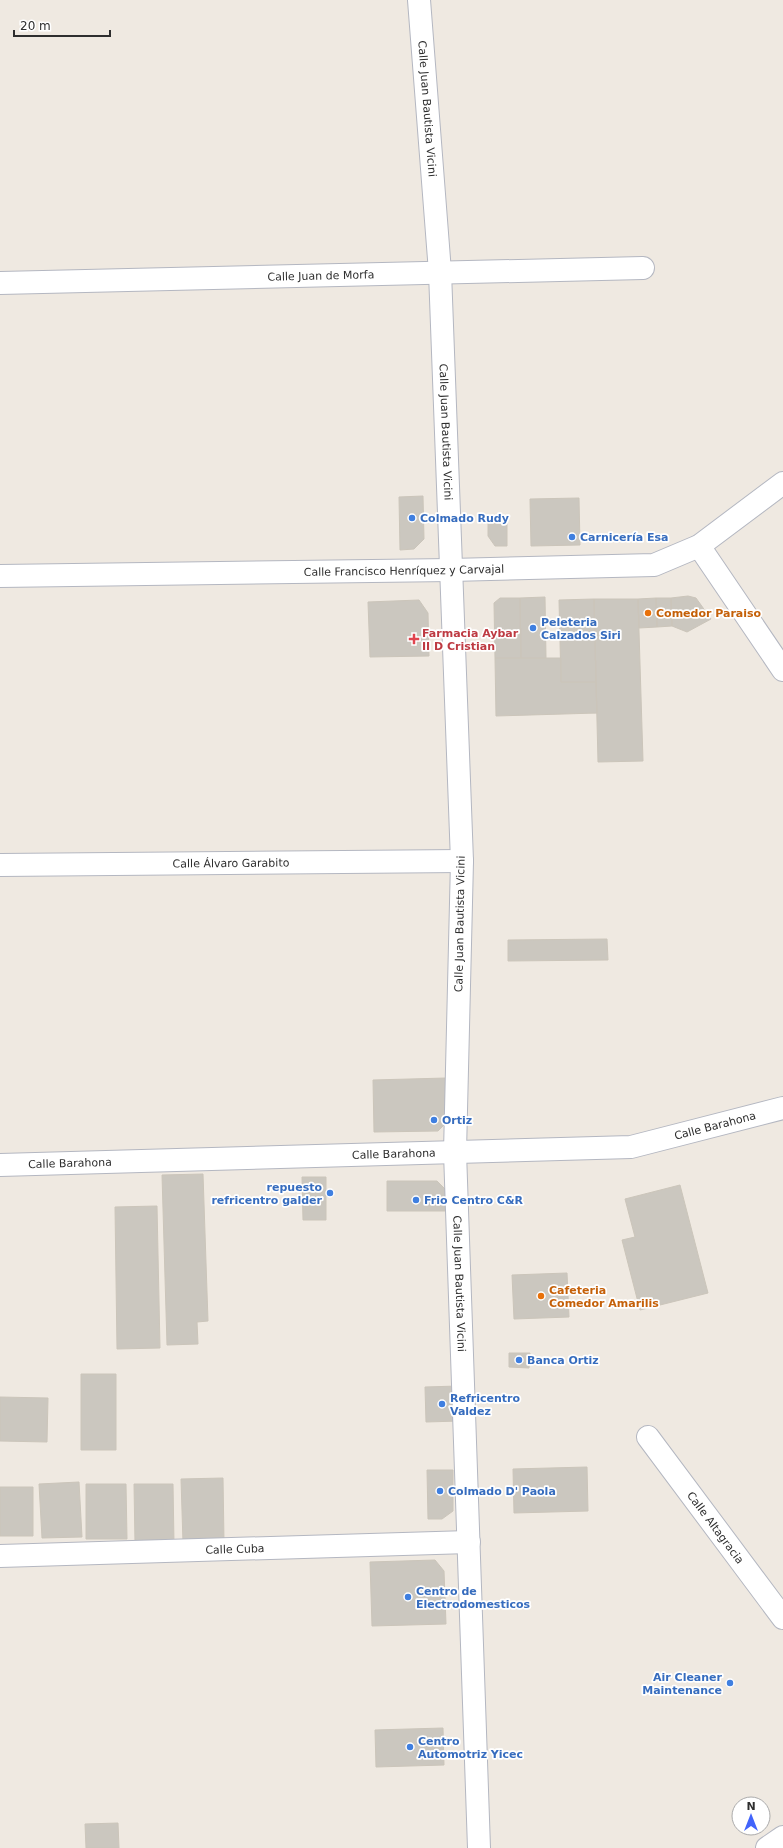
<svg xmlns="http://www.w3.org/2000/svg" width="783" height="1848" font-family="'DejaVu Sans',sans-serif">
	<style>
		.building { fill: #cbc7bf; stroke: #cbc5ba }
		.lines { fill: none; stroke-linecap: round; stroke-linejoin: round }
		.minor-casing { stroke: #b4b7c1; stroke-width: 24 }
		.minor { stroke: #fff; stroke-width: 22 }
		.shop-dot { fill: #3f7fe0; stroke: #fff; stroke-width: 1.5 }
		.food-dot { fill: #e8710a; stroke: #fff; stroke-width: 1.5 }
		.health-dot { fill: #e0444e; stroke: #fff; stroke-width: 1.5 }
		.labels { text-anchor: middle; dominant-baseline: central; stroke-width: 3.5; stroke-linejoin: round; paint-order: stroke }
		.street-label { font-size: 11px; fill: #2e2e2e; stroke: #fff }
		.shop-label { font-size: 11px; font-weight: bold; fill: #366cbe; stroke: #fff; text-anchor: start }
		.food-label { font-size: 11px; font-weight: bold; fill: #c56008; stroke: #fff; text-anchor: start }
		.health-label { font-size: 11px; font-weight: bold; fill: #be3a42; stroke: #fff; text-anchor: start }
	</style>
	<rect width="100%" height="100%" fill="#efe9e1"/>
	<!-- building -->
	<path class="building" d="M423,496l1,43 -10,10 -14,1 -1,-53z
		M579,498l1,47 -49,1 -1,-47z
		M507,517v29h-12l-7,-10v-18z
		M688,596l8,2 15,21 -24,13 -15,-6 -1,-28z
		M545,597l1,61h-25l-1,-60z
		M500,598h20l1,60h-26l-1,-55z
		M656,598h15l1,28 -15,1z
		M656,598l1,29 -18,1 -1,-29z
		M594,599h44l5,162 -45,1z
		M594,599l2,83h-35l-2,-82z
		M419,600l9,13 1,43 -59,1 -2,-55z
		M495,658h66v24h35l1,31 -101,3z
		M607,939l1,21 -100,1v-21z
		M446,1078l1,44 -9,9 -64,1 -1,-52z
		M203,1174l5,147 -11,1 1,22 -31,1 -5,-170z
		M302,1177h24v43h-23z
		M387,1181h50l8,8v22h-58z
		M680,1185l28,108 -68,17 -18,-70 13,-3 -10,-38z
		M157,1206l3,142 -43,1 -2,-142z
		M567,1273l2,44 -55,2 -2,-44z
		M509,1353h21l-1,15 -20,-1z
		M81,1374h35v76h-35z
		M458,1386l1,35 -33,1 -1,-35z
		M0,1397l48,1 -1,44 -47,-1z
		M587,1467l1,44 -74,2 -1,-44z
		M427,1470h26v41l-11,8h-14z
		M223,1478l1,64 -41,1 -2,-64z
		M79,1482l3,55 -40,1 -3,-54z
		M86,1484h40l1,55h-41z
		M134,1484h39l1,59h-39z
		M0,1487h33v49h-33z
		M435,1560l9,11 2,53 -74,2 -2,-64z
		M443,1728l1,37 -68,2 -1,-37z
		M118,1823l1,25h-33l-1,-24z"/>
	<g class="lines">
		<defs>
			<g id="minor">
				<path id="s1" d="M419,0l21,272 22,589 -7,291 24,696"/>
				<path id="s2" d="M0,283l643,-15"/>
				<path d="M699,546l84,124"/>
				<path id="s3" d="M0,576l451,-6 203,-5 45,-19 84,-63"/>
				<path id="s4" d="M0,865l462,-4"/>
				<path id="s5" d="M0,1165l631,-18 152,-39"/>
				<path id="s6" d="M648,1437l135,181"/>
				<path id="s7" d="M0,1556l469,-14"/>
				<path d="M767,1848l16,-11"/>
			</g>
		</defs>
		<!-- minor casing -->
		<use href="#minor" class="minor-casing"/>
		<!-- minor -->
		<use href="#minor" class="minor"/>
	</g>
	<!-- markers -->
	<g class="shop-dot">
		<circle cx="412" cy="518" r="4"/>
		<circle cx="572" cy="537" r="4"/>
		<circle cx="533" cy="628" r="4"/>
		<circle cx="434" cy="1120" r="4"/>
		<circle cx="330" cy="1193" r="4"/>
		<circle cx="416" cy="1200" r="4"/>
		<circle cx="519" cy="1360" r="4"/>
		<circle cx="442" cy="1404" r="4"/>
		<circle cx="440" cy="1491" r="4"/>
		<circle cx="408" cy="1597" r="4"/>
		<circle cx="730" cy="1683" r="4"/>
		<circle cx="410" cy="1747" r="4"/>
	</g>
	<g class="food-dot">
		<circle cx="648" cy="613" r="4"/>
		<circle cx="541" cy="1296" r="4"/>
	</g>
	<path class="health-dot" d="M412 633h4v4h4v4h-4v4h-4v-4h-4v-4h4z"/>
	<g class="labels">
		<!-- street labels -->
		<g class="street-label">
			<text stroke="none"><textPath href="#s1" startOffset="109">Calle Juan Bautista Vicini</textPath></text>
			<text stroke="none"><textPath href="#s2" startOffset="321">Calle Juan de Morfa</textPath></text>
			<text stroke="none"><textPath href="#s1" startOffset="433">Calle Juan Bautista Vicini</textPath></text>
			<text stroke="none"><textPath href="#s3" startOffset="404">Calle Francisco Henríquez y Carvajal</textPath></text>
			<text stroke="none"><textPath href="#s4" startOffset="231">Calle Álvaro Garabito</textPath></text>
			<text transform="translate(460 924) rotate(-89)">Calle Juan Bautista Vicini</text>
			<text stroke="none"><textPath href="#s5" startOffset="718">Calle Barahona</textPath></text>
			<text stroke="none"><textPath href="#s5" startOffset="394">Calle Barahona</textPath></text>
			<text stroke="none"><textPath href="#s5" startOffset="70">Calle Barahona</textPath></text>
			<text stroke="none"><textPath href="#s1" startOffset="1285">Calle Juan Bautista Vicini</textPath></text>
			<text stroke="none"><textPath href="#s6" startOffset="113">Calle Altagracia</textPath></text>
			<text stroke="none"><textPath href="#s7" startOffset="235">Calle Cuba</textPath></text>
		</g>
		<!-- shop labels -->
		<g class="shop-label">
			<text x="420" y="518">Colmado Rudy</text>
			<text x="580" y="537">Carnicería Esa</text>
			<text x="541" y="622">Peleteria<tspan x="541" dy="13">Calzados Siri</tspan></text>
			<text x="442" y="1120">Ortiz</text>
			<text x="322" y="1187" text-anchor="end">repuesto<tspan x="322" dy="13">refricentro galder</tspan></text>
			<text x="424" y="1200">Frio Centro C&amp;R</text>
			<text x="527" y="1360">Banca Ortiz</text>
			<text x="450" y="1398">Refricentro<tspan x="450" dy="13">Valdez</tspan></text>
			<text x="448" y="1491">Colmado D' Paola</text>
			<text x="416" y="1591">Centro de<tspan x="416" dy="13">Electrodomesticos</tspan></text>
			<text x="722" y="1677" text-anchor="end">Air Cleaner<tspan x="722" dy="13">Maintenance</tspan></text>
			<text x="418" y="1741">Centro<tspan x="418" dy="13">Automotriz Yicec</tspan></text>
		</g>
		<!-- food labels -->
		<g class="food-label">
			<text x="656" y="613">Comedor Paraiso</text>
			<text x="549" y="1290">Cafeteria<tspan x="549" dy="13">Comedor Amarilis</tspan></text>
		</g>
		<!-- health labels -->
		<g class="health-label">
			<text x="422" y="633">Farmacia Aybar<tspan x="422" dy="13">II D Cristian</tspan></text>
		</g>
	</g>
	<!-- north arrow -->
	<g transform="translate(751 1816)"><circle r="19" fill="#ffffff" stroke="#ababab"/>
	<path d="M0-3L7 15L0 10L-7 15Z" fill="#4264fb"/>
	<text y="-6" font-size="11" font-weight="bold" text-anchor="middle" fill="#2e2e2e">N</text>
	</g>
	<!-- scale -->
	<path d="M14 30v6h96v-6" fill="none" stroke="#2e2e2e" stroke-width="2"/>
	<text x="20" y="30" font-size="12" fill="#2e2e2e" stroke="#ffffff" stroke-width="3" paint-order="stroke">20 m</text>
</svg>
